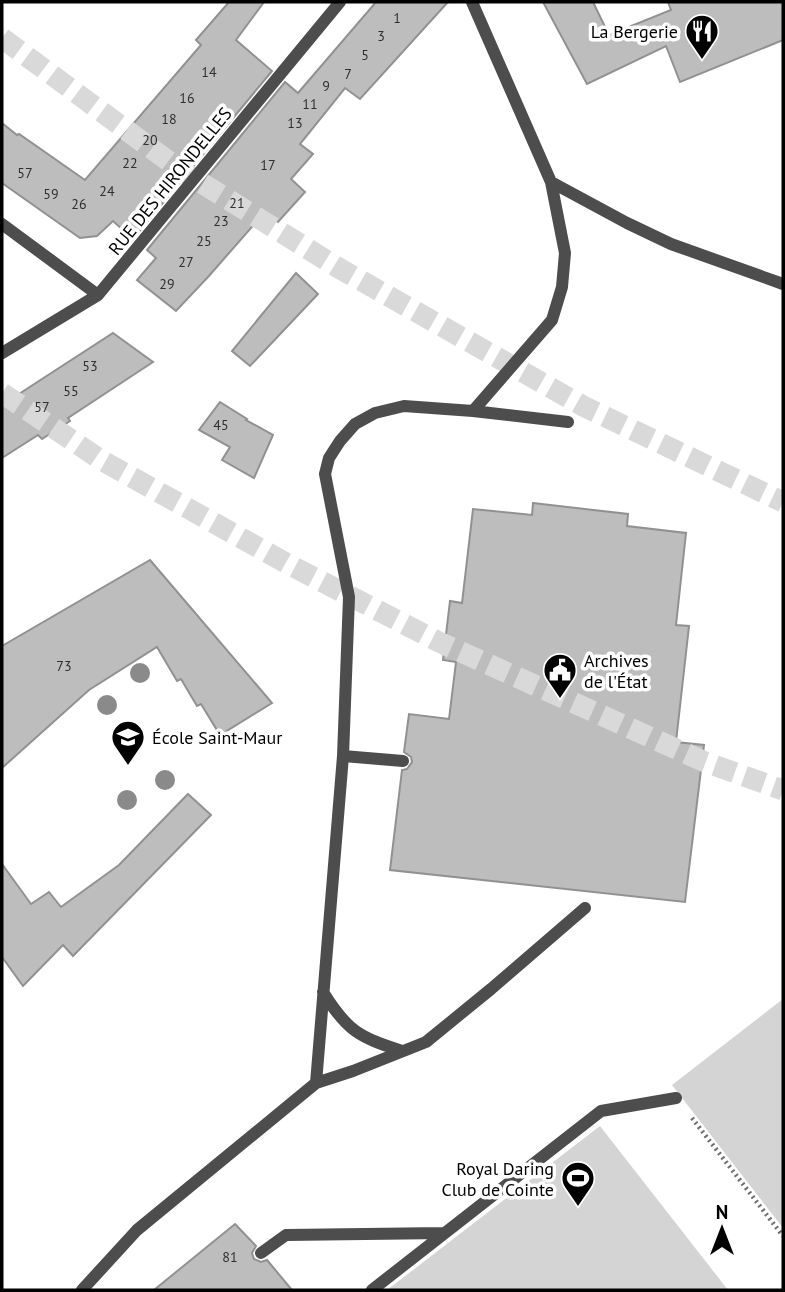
<svg xmlns="http://www.w3.org/2000/svg" width="785" height="1292" font-family="'PT Sans',sans-serif">
	<style>
		.green { fill: #d4d4d4 }
		.building { fill: #bdbdbd; stroke: #919191; stroke-width: 2 }
		.lines { fill: none; stroke-linecap: round; stroke-linejoin: round }
		.highway-tunnel { stroke: #d9d9d9; stroke-width: 21; stroke-dasharray: 21 10; stroke-linecap: butt }
		.path { stroke: #6f6f6f; stroke-width: 4.5; stroke-dasharray: 2 3.5; stroke-linecap: butt }
		.minor { stroke: #4d4d4d; stroke-width: 12 }
		.tree { fill: #8a8a8a }
		.labels { text-anchor: middle; dominant-baseline: central; stroke-width: 7; stroke-linejoin: round; paint-order: stroke }
		.number-label { font-size: 14px; fill: #2f2f2f }
		.poi-label { font-size: 18px; fill: #000; stroke: #fff; text-anchor: end }
		.street-label { font-size: 18px; fill: #000; stroke: #fff }
	</style>
	<rect width="100%" height="100%" fill="#fff"/>
	<!-- green -->
	<path class="green" d="M783,999v229l-111,-143z
		M600,1126l128,164h-341z"/>
	<!-- building -->
	<path class="building" d="M229,2h35l-28,38 36,31 -139,168 -20,-18 -16,15 -17,2 -78,-55v-60l15,12 2,-1 66,46 116,-135 -5,-5z
		M376,2h72l-88,97 -15,-11 -45,56 13,10 -22,25 14,13 -27,30 -13,-10 -57,65 -32,34 -39,-31 19,-22 -9,-8 138,-168 13,11z
		M543,2h50l16,33 62,-25 -3,-8h115v38l-103,42 -14,-36 -79,38z
		M296,273l22,21 -68,72 -18,-15z
		M113,333l40,29 -85,56 2,3 -28,18 -4,-4 -36,23v-53z
		M220,402l27,17 -1,1 27,15 -19,43 -32,-18 8,-13 -31,-17z
		M533,503l95,11 -1,12 59,7 -10,92 13,1 -13,116 28,3 -19,157 -295,-32 12,-100 5,-1 5,-7 -1,-5 -7,-5 5,-38 40,5 7,-57 -13,-2 7,-59 12,2 11,-94 59,6z
		M150,560l122,143 -52,32 -19,-31 -4,2 -16,-27 -4,2 -20,-34 -68,43 -87,78v-122z
		M188,794l23,21 -138,141 -10,-11 -40,41 -21,-29v-93l29,40 18,-12 12,15 58,-42z
		M235,1224l21,22 -4,7 2,6 7,3 6,-2 25,30h-138z"/>
	<g class="lines">
		<!-- highway-tunnel -->
		<path class="highway-tunnel" d="M2,38l177,131 158,98 246,139 200,96
			M2,393l99,67 185,103 153,79 266,120 78,28"/>
		<!-- path -->
		<path class="path" d="M692,1118l91,118"/>
		<!-- minor -->
		<path class="minor" d="M551,182l76,41 44,21 112,40
			M2,224l96,71
			M2,353l96,-58 242,-293
			M473,411l95,11
			M343,756l60,5
			M323,992c24,39 36,45 79,59
			M316,1083l27,-327 6,-159 -24,-123 4,-16 11,-17 15,-17 20,-11 29,-7 69,5 79,-91 10,-33 3,-34 -14,-71 -79,-180
			M261,1253l25,-18 158,-2
			M82,1290l55,-60 179,-147 37,-12 73,-29 65,-53 94,-81
			M372,1290l229,-179 75,-13"/>
	</g>
	<!-- trees -->
	<g class="tree">
		<circle cx="140" cy="673" r="10"/>
		<circle cx="107" cy="705" r="10"/>
		<circle cx="165" cy="780" r="10"/>
		<circle cx="127" cy="800" r="10"/>
	</g>
	<!-- icons -->
	<defs>
		<symbol id="restaurant-pin" viewBox="-11 -11 22 30"><path d="M0 17L-7.5 6A9.5 9.5 0 1 1 7.5 6Z" fill="#000" stroke="#fff"/><path d="M-5-6h1v4h1v-4h1v4h1v-4h1v5L-1.5 .5V6h-2V.5L-5-1ZM5-6V6H3V1.5H1.5Q1.5-4 5-6Z" fill="#fff"/></symbol>
		<symbol id="civic-pin" viewBox="-11 -11 22 30"><path d="M0 17L-7.5 6A9.5 9.5 0 1 1 7.5 6Z" fill="#000" stroke="#fff"/><path d="M-.6-6.5H3V-4.5H.6V-3L4-1V1h2V6H-6V1h2V-1L-.6-3ZM-1.2 2.5V6h2.4V2.5Z" fill="#fff"/></symbol>
		<symbol id="school-pin" viewBox="-11 -11 22 30"><path d="M0 17L-7.5 6A9.5 9.5 0 1 1 7.5 6Z" fill="#000" stroke="#fff"/><path d="M0-5L7-2L0 1L-7-2ZM-4 1L0 2.5L4 1V4Q0 6-4 4Z" fill="#fff"/></symbol>
		<symbol id="stadium-pin" viewBox="-11 -11 22 30"><path d="M0 17L-7.5 6A9.5 9.5 0 1 1 7.5 6Z" fill="#000" stroke="#fff"/><path d="M0-5a6.5 5 0 1 0 0 10a6.5 5 0 1 0 0-10ZM-3.5-1.8h7v3.6h-7Z" fill="#fff"/></symbol>
	</defs>
	<g fill-rule="evenodd">
		<use href="#restaurant-pin" x="683" y="12" width="38" height="52"/>
		<use href="#civic-pin" x="541" y="651" width="38" height="52"/>
		<use href="#school-pin" x="109" y="718" width="38" height="52"/>
		<use href="#stadium-pin" x="559" y="1159" width="38" height="52"/>
	</g>
	<g class="labels">
		<!-- number labels -->
		<g class="number-label">
			<text x="397" y="18">1</text>
			<text x="381" y="36">3</text>
			<text x="365" y="55">5</text>
			<text x="209" y="72">14</text>
			<text x="348" y="74">7</text>
			<text x="326" y="86">9</text>
			<text x="187" y="98">16</text>
			<text x="310" y="104">11</text>
			<text x="169" y="119">18</text>
			<text x="295" y="123">13</text>
			<text x="150" y="140">20</text>
			<text x="130" y="163">22</text>
			<text x="268" y="165">17</text>
			<text x="25" y="173">57</text>
			<text x="107" y="191">24</text>
			<text x="51" y="194">59</text>
			<text x="237" y="203">21</text>
			<text x="79" y="204">26</text>
			<text x="221" y="221">23</text>
			<text x="204" y="241">25</text>
			<text x="186" y="262">27</text>
			<text x="167" y="284">29</text>
			<text x="90" y="366">53</text>
			<text x="71" y="391">55</text>
			<text x="42" y="407">57</text>
			<text x="221" y="425">45</text>
			<text x="64" y="666">73</text>
			<text x="230" y="1257">81</text>
		</g>
		<!-- poi labels -->
		<g class="poi-label">
			<text x="678" y="31">La Bergerie</text>
			<text x="584" y="660" text-anchor="start">Archives<tspan x="584" dy="21">de l'État</tspan></text>
			<text x="152" y="737" text-anchor="start">École Saint-Maur</text>
			<text x="554" y="1168">Royal Daring<tspan x="554" dy="21">Club de Cointe</tspan></text>
		</g>
		<!-- street labels -->
		<g class="street-label">
			<text transform="translate(170 181) rotate(-51)">RUE DES HIRONDELLES</text>
		</g>
	</g>
	<!-- border -->
	<rect width="785" height="1292" fill="none" stroke="#000000" stroke-width="7"/>
	<!-- north arrow -->
	<g transform="translate(722 1229)" stroke="#ffffff" stroke-width="5" paint-order="stroke">
	<path d="M0-5L12 26L0 18L-12 26Z" fill="#000000"/>
	<text y="-10" font-size="19" font-weight="bold" text-anchor="middle" fill="#000000">N</text>
	</g>
</svg>
